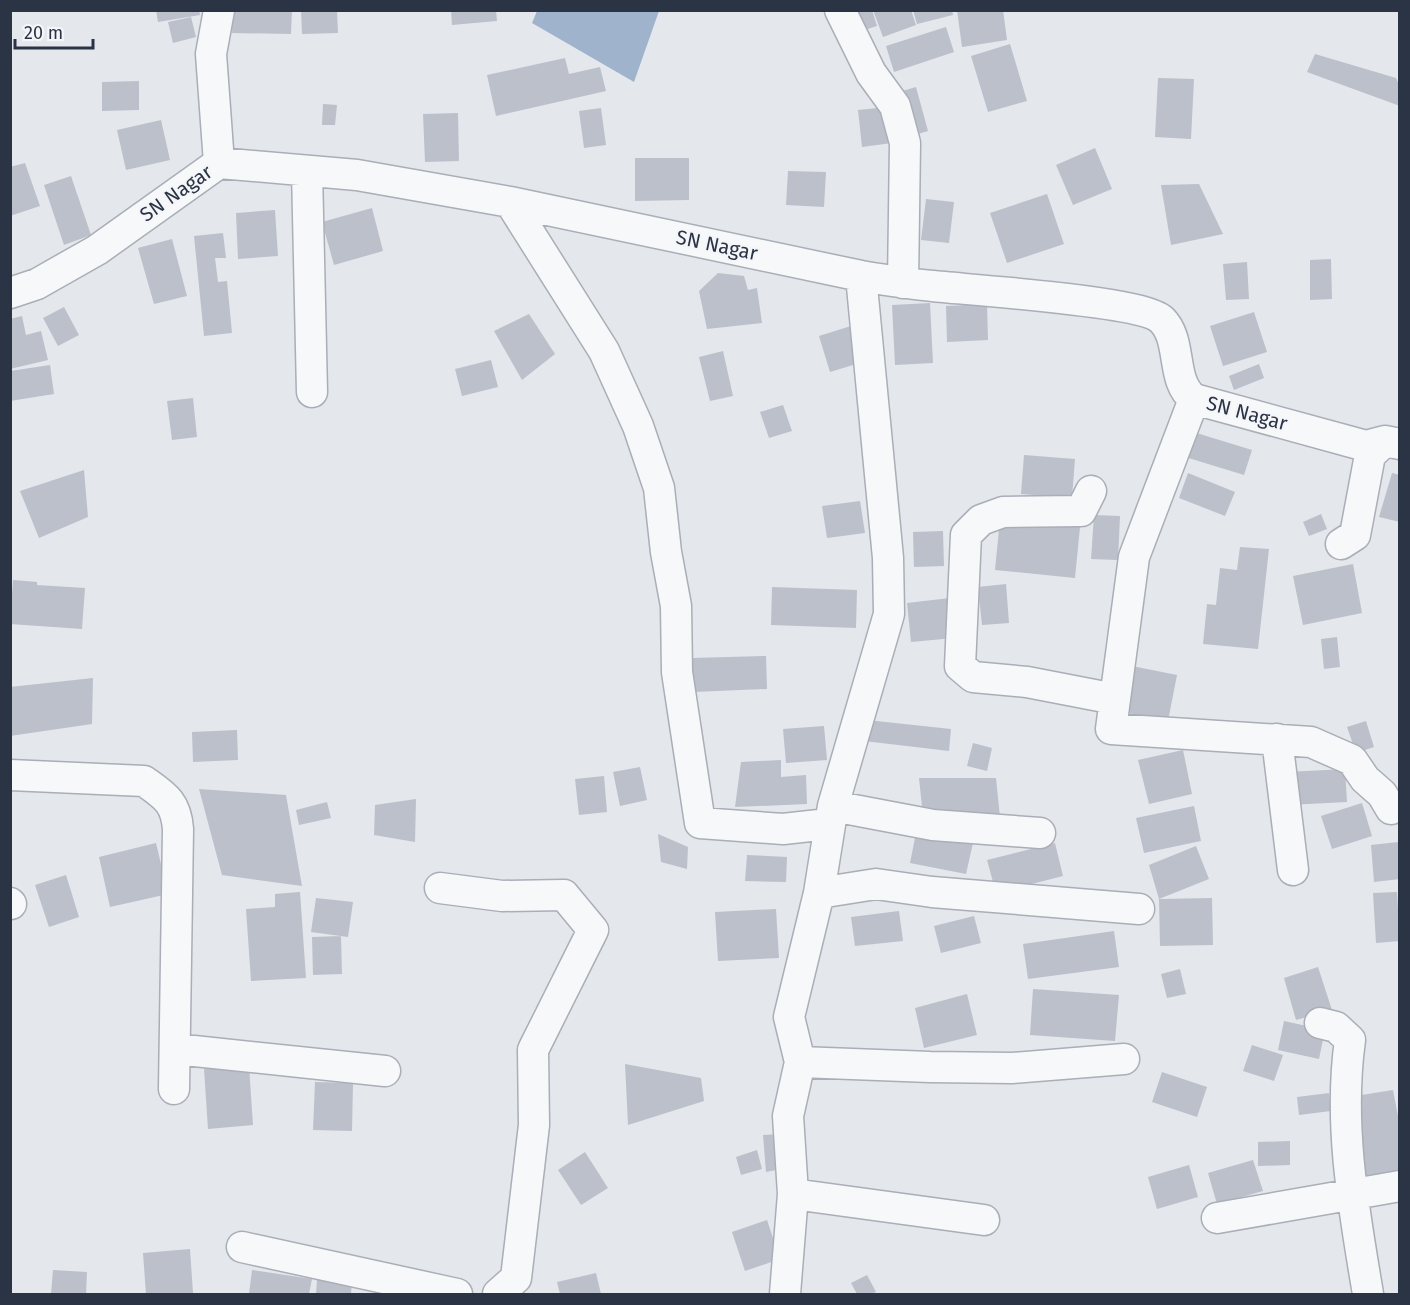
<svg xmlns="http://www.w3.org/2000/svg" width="1410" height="1305" font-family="'Fira Sans',sans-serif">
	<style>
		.water { fill: #9fb4cc }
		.building { fill: #bbc0ca }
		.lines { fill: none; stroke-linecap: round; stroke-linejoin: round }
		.minor-casing { stroke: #a9aeb7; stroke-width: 33 }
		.minor { stroke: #f7f8fa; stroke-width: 30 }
		.labels { text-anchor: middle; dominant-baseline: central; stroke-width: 4.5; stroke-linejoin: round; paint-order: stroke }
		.street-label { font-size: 20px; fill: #2b3445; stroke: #f4f6f9 }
	</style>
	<rect width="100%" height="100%" fill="#e4e7ec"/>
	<!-- water -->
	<path class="water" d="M537,11v-1l122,1 -25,71 -102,-59z"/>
	<!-- building -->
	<path class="building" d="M156,10h43l1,5 -42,7z
		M233,10h59l-1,24 -59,-1z
		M301,10h36l1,23 -36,1z
		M451,10h45l1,11 -45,4z
		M848,10h24l5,16 -22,7z
		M873,10h38l5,15 -33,12z
		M913,10h39l1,5 -36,9z
		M957,10h46l4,30 -45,7z
		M191,17l5,20 -23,6 -5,-21z
		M946,27l8,25 -60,20 -8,-26z
		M1010,44l17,57 -39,11 -17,-56z
		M1315,54l81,24 4,9v19l-93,-34z
		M565,58l4,16 31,-7 6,24 -110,25 -9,-41z
		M1158,78l36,1 -3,60 -36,-2z
		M139,81v29l-37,1v-29z
		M916,87l12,44 -17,5 -12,-44z
		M323,104l14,1 -2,20h-13z
		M888,107l4,36 -30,4 -4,-37z
		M601,108l5,37 -22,3 -5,-37z
		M458,113l1,48 -34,1 -2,-48z
		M161,120l9,40 -44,10 -9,-40z
		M1095,148l17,41 -39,16 -17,-40z
		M635,158h54v42l-54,1z
		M25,163l15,43 -30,10v-49z
		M788,171l38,1 -2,35 -38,-2z
		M71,176l20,59 -27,10 -20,-60z
		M1199,184l24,50 -52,11 -10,-60z
		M1047,194l17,50 -57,19 -17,-50z
		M926,199l28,3 -5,41 -28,-3z
		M372,208l11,43 -49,14 -12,-43z
		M275,210l3,46 -40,3 -2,-46z
		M223,233l3,25h-11l3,24 9,-1 5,52 -28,3 -10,-100z
		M172,239l15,57 -33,8 -16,-56z
		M1331,259l1,40 -22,1v-40z
		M1247,262l2,37 -23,1 -3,-36z
		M718,273l26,3 4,14 9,-2 5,35 -55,6 -8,-38z
		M930,303l3,60 -38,2 -3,-60z
		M987,304l1,36 -41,2 -1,-36z
		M64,307l15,28 -21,11 -15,-28z
		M1254,312l13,40 -44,14 -13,-40z
		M529,314l26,40 -33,26 -28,-49z
		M22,316l4,19 15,-4 7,29 -38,9v-50z
		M851,326l12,36 -33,10 -11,-36z
		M723,351l10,45 -23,5 -11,-44z
		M491,360l7,27 -36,9 -7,-27z
		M1259,364l5,14 -30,12 -5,-14z
		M50,365l4,29 -44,7v-30z
		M193,398l4,39 -25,3 -5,-39z
		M783,405l9,26 -23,7 -9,-26z
		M1190,431l62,19 -8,25 -62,-19z
		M1024,455l51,4 -3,39 -51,-4z
		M84,470l4,47 -49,21 -19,-47z
		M1188,473l47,19 -10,24 -46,-18z
		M1392,473l8,2v47l-21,-5z
		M860,501l5,32 -38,5 -5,-32z
		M1321,514l6,15 -18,7 -6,-14z
		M1094,515l26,1 -2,44 -27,-1z
		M1000,519l80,8 -5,51 -80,-8z
		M943,531l1,35 -30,1 -1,-35z
		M1240,547l29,2 -11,100 -55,-5 4,-40 9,1 4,-37 17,2z
		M1353,564l9,49 -59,12 -10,-49z
		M13,580l24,2v3l48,3 -3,41 -72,-5z
		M1006,584l3,39 -27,2 -4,-38z
		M772,587l85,3 -1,38 -85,-3z
		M950,598l4,40 -43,4 -4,-39z
		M1337,637l3,30 -16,2 -3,-30z
		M766,656l1,33 -74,3 -1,-34z
		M1132,666l45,9 -9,46 -45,-9z
		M93,678l-1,46 -82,12v-49z
		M867,720l84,9 -2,22 -85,-10z
		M1366,721l8,26 -18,6 -9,-26z
		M824,726l3,34 -41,3 -3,-34z
		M237,730l1,30 -45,2 -1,-30z
		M973,743l19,5 -5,23 -20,-5z
		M1183,750l9,44 -43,10 -11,-44z
		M781,760v17l25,-2 1,29 -72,3 6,-45z
		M640,767l7,33 -27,6 -7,-34z
		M1345,769l2,33 -58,3 -2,-33z
		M604,776l3,36 -28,3 -4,-36z
		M919,778h77l4,39 -77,-1z
		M199,789l87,6 16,91 -80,-11z
		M416,799l-1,43 -41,-7 1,-30z
		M327,802l4,16 -32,7 -3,-15z
		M1362,803l10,33 -40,13 -11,-33z
		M1194,806l7,35 -57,12 -8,-35z
		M916,833l57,10 -7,31 -56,-11z
		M658,834l30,13 -1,22 -26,-7z
		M1398,842l2,37 -26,3 -3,-37z
		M156,843l12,51 -58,13 -11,-50z
		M1055,843l8,33 -67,17 -9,-33z
		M1196,846l13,33 -50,20 -10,-34z
		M747,855l40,2 -1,25 -41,-1z
		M66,875l13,42 -30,10 -14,-42z
		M300,892l6,86 -55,3 -5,-72 29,-2v-13z
		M1397,892l3,49 -24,2 -3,-50z
		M316,898l37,4 -5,35 -37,-5z
		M1212,898l1,47 -53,1 -1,-47z
		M776,909l3,49 -61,3 -3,-49z
		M899,911l4,30 -48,5 -4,-29z
		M974,916l7,27 -40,10 -7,-27z
		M1114,931l5,36 -91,12 -5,-35z
		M341,936l1,38 -29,1 -1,-38z
		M1318,967l14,43 -36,10 -12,-42z
		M1180,969l6,25 -19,4 -6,-24z
		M1033,989l86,6 -4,46 -85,-6z
		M967,994l10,41 -53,13 -9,-40z
		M1284,1021l41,9 -6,29 -41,-9z
		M1252,1045l31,10 -9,26 -31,-10z
		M625,1064l76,14 3,23 -76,24z
		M249,1066l4,59 -45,4 -4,-60z
		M1162,1072l45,15 -10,30 -45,-15z
		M315,1082l38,1 -1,48 -39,-1z
		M1393,1090l7,37v57l-35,6 -16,-93z
		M1329,1093l2,18 -32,4 -2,-18z
		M781,1134v35l-15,3 -3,-37z
		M1290,1141v24l-32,1v-24z
		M757,1150l5,19 -21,6 -5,-18z
		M585,1152l23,36 -27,17 -23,-35z
		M1253,1160l10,31 -46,13 -9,-31z
		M1189,1165l9,32 -41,12 -9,-32z
		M767,1220l13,39 -35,12 -13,-39z
		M190,1249l3,44 -47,1 -3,-41z
		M53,1270l34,2 -1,22h-35z
		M252,1270l60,9 -3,15h-60z
		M596,1273l5,21h-41l-3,-12z
		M867,1275l9,17 -6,2h-13l-6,-11z
		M317,1279l35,2 -1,13h-35z"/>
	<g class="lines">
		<defs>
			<path id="minor" d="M840,10l31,63 24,33 10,37 -2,140
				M219,163l-8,-109 8,-44
				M307,171l5,221
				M510,202l94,149 34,75 21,62 7,64 10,54 1,66 23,151 83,6 36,-4 10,1
				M10,293l27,-9 60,-34 122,-87 138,12 153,27 351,74c24,4 48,8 72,10 37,4 210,15 229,34 21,21 8,61 32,79l172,47 19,-5 15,3
				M1194,399l-60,158 -23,172 200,13 41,18 13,19 17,15 9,15
				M1091,491l-10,20 -78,1 -22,8 -15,15 -6,131 13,11 54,5 88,17
				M1341,544l14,-9 15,-80 15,-14
				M1277,739l16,131
				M10,775l134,6c21,15 32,21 34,48l-4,260
				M833,806l100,19 107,8
				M440,888l62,8 62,-1 29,35 -60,120 1,75 -18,153 -18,16
				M819,893l57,-9 56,8 207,17
				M10,903l1,1
				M1320,1023l16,4 14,13c-12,85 4,170 18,254
				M175,1049l210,22
				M800,1062l130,5 82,1 112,-9
				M793,1194l191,26
				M1217,1218l183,-32
				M242,1247l215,47
				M785,1294l8,-100 -5,-78 12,-54 -11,-45 30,-124 14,-87 56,-192 -1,-56 -27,-282"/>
		</defs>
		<!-- minor casing -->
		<use href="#minor" class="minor-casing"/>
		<!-- minor -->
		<use href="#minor" class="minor"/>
	</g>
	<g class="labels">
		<!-- street labels -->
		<g class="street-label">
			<text transform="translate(176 193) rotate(-35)">SN Nagar</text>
			<text transform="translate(717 245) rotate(12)">SN Nagar</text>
			<text transform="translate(1247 413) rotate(15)">SN Nagar</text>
		</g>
	</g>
	<!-- border -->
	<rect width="1410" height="1305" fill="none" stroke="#2b3445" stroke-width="24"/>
	<!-- scale -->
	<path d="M15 39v9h78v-9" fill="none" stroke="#2b3445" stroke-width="3"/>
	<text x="24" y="39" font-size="18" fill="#2b3445" stroke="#f4f6f9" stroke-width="4.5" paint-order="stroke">20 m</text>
</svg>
